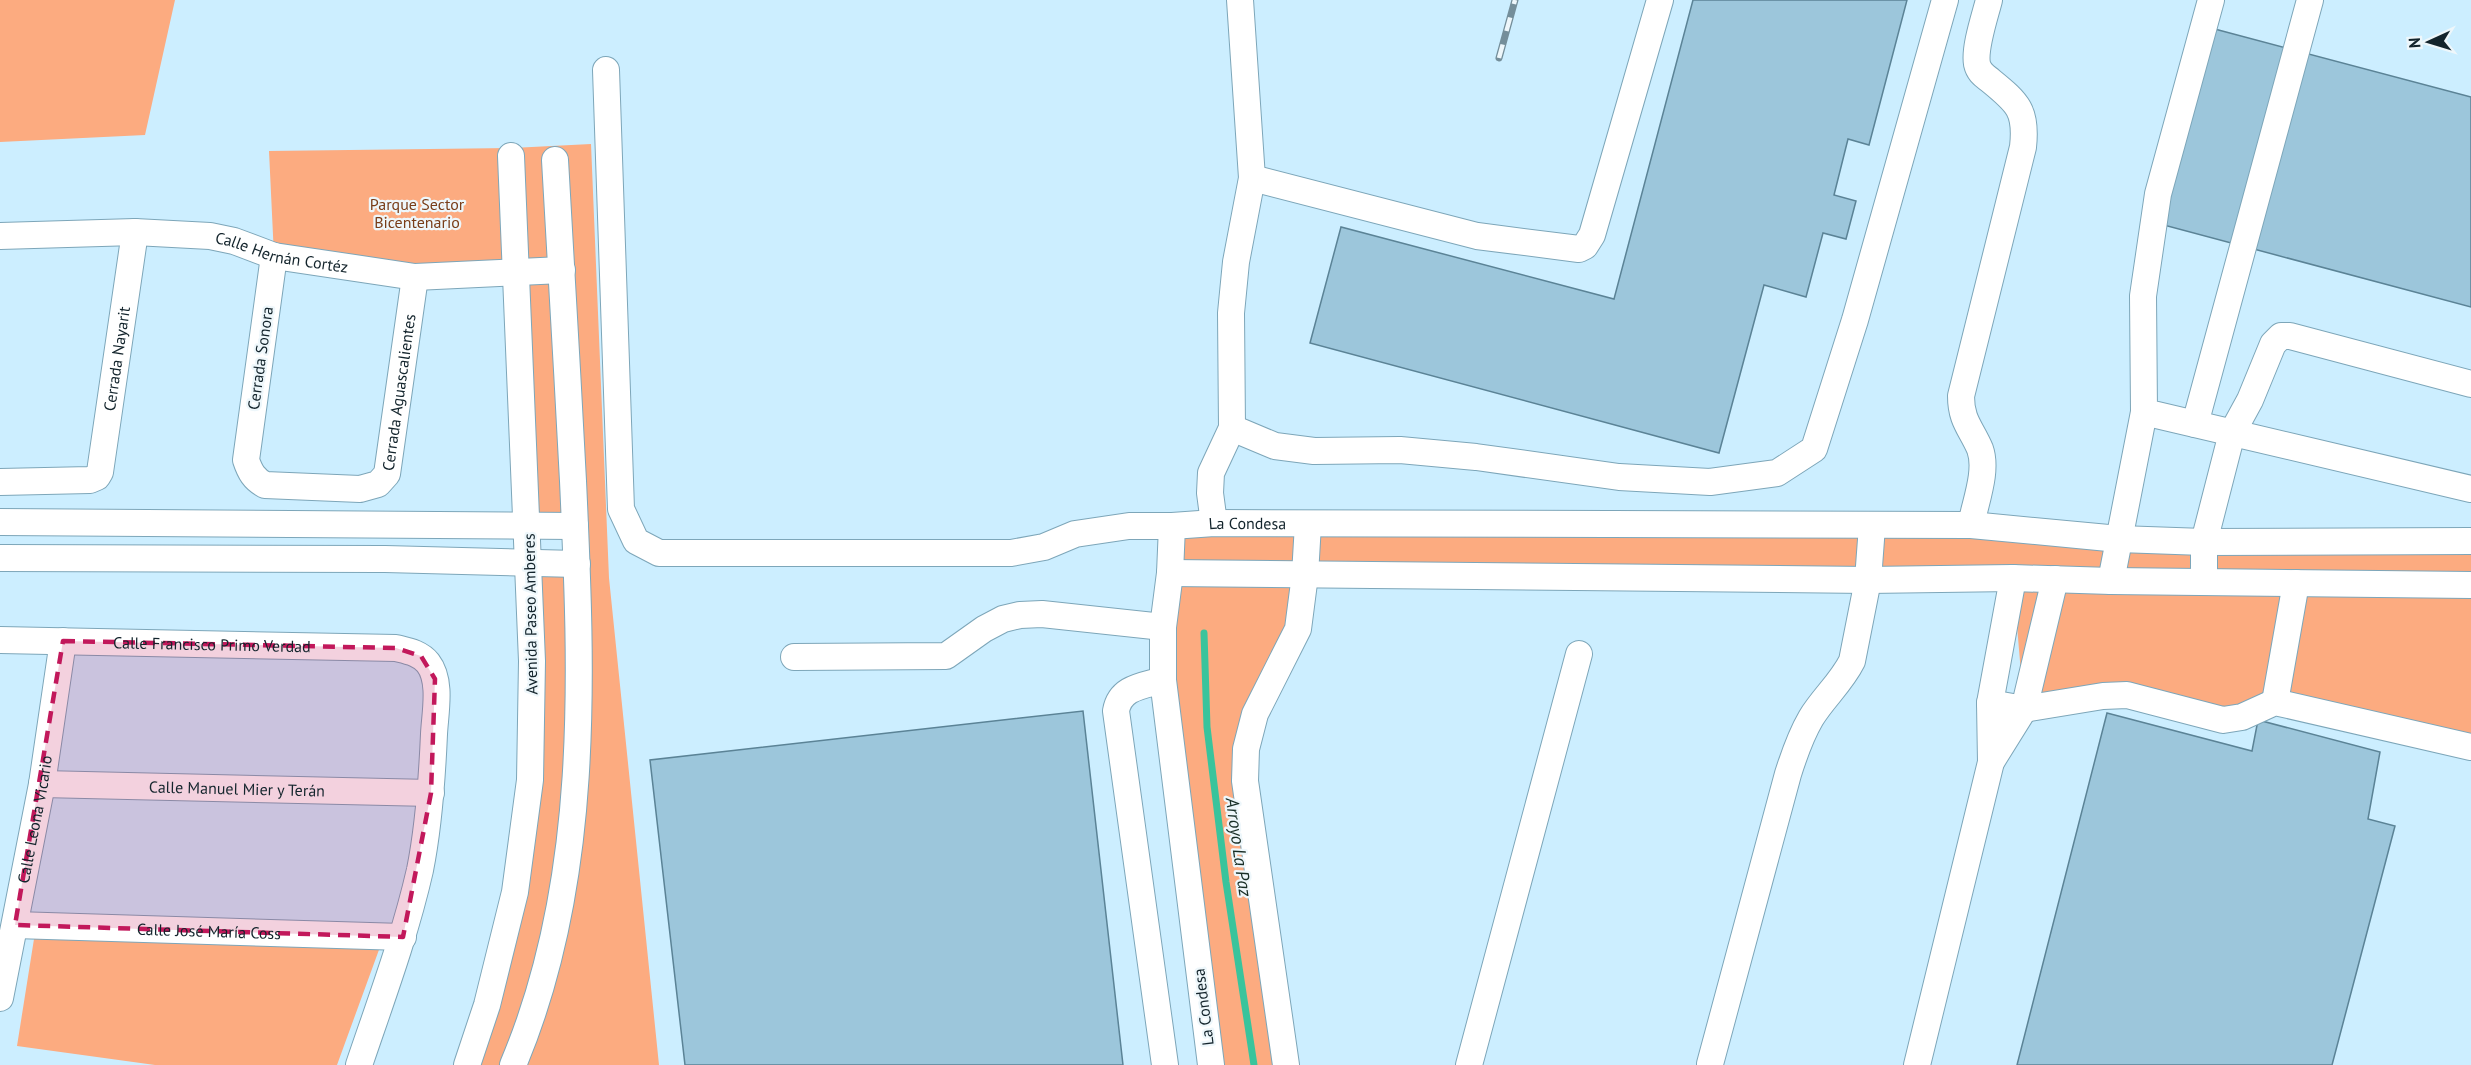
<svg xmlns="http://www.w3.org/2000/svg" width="2471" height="1065" font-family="'PT Sans',sans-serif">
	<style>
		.green { fill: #fcab80 }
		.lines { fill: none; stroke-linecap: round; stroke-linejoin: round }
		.stream { stroke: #39c49c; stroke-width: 7 }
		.building { fill: #9cc6db; stroke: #5b8396; stroke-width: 1.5 }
		.minor-casing { stroke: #7da6b9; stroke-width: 28 }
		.minor { stroke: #fff; stroke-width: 26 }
		.rail-casing { stroke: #748e9a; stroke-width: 7 }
		.rail { stroke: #eef7fb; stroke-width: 4.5; stroke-dasharray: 14; stroke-linecap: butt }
		.marked { fill: #c2185b; fill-opacity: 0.2; stroke: #c2185b; stroke-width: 4.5; stroke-dasharray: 12 8; stroke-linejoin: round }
		.labels { text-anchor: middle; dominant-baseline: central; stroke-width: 4.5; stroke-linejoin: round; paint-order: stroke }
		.park-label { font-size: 16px; fill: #793d18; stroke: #eef7fb }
		.street-label { font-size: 16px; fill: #13242c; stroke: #eef7fb }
		.water-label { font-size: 18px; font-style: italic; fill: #182e26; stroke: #eef7fb }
	</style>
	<rect width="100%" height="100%" fill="#cef"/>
	<!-- green -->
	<path class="green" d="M0,0h175l-30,135 -145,7z
		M591,144l18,434 50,487h-192l49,-178 13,-323h47l-1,-38h-47l-11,-254 -243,-16 -5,-105 243,-3z
		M1172,526l1299,15v206l-195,-45 -34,15 -115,-22 -103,14 -11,-131 -708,-3 -59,174 40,316h-75l-48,-385z
		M34,939l346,8 -43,118h-182l-138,-19z"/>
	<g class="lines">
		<!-- stream -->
		<path class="stream" d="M1204,633l3,94 19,155 28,183"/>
	</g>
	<!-- building -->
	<path class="building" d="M1693,0h214l-38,145 -21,-6 -14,56 22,6 -10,38 -23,-6 -17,64 -42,-12 -45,168 -409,-110 31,-116 273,72z
		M2211,28l260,69v210l-311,-83z
		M1083,711l40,354h-438l-35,-305z
		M2107,713l145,38 6,-31 122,32 -12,67 27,7 -63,239h-315z"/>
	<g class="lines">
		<defs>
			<g id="minor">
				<path d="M2211,0l-53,194 -15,102 1,116 327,77"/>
				<path d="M606,70l15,439 15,32 23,12h352l33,-6 31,-13 54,-8h43"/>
				<path d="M1252,178l225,58 102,13 6,-3 7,-11 68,-235"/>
				<path id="s1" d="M0,236l135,-4 75,4 24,5 40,15 141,21 147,-7"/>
				<path id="s2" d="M274,256l-28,204c4,12 8,19 19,25l95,4 18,-5 9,-10 28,-197"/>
				<path d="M2195,424l115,-424"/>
				<path d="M1232,428l43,18 39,5 86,-1 76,7 143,20 91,5 67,-9 37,-24 41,-129 90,-320"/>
				<path id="s3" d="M0,482l90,-2 7,-3 3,-5 35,-240"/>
				<path d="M0,522l575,4"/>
				<path d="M1214,523l-4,-30 1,-20 21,-45 -1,-115 5,-51 16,-84 -12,-178"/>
				<path d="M1971,525c4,-22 17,-54 9,-76 -9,-21 -19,-28 -19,-53l62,-249c4,-36 -5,-44 -32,-66 -6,-5 -12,-8 -14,-17 -3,-16 8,-48 12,-64"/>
				<path d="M0,558l385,1 192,5"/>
				<path d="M1170,573l698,7 145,-2 98,3 360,4"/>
				<path d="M2111,581l33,-169"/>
				<path d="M2204,582v-40l28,-109 18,-33 23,-56 8,-8h9l181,48"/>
				<path id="s4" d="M0,640l396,8c12,3 24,5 32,15 14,18 7,50 6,71 -2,46 -5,91 -14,136 -15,66 -39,130 -61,195"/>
				<path d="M794,657l152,-1 38,-27 19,-10 17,-4 22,-1 121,13"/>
				<path d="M1163,680c-20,6 -43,7 -47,31l49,354"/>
				<path d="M2275,702l21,-119"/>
				<path d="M1990,703l34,6 79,-13 24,-1 96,25 19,-3 33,-15 196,45"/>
				<path d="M1991,762l33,-53 31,-130"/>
				<path id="s5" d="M42,784l389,9"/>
				<path id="s6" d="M15,925l388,12"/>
				<path id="s7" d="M0,998l42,-214 21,-143"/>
				<path d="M1710,1064l78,-290c6,-19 13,-39 23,-56 12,-20 30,-35 41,-57l16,-81 4,-54"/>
				<path d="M467,1065l20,-60 28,-113 15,-112 2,-119 -21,-505"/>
				<path d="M513,1065c78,-184 69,-389 60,-584 -6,-107 -11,-214 -18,-321"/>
				<path id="s8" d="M1211,1065l-48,-385v-53l7,-54 2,-47 42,-3 757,2 148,14 85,3 267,-1"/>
				<path d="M1286,1065l-41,-284 1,-32 9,-35 43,-85 7,-54 3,-51"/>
				<path d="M1469,1065l110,-411"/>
				<path d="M1917,1065l74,-303 -1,-59 23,-125"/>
			</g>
		</defs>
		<!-- minor casing -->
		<use href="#minor" class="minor-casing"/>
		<!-- minor -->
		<use href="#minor" class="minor"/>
		<defs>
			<path id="rail" d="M1499,58l16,-58"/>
		</defs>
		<!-- rail casing -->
		<use href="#rail" class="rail-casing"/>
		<!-- rail -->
		<use href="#rail" class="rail"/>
	</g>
	<!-- marked area -->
	<path class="marked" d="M63,641l333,7 25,8 14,23 -4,114 -28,144 -388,-12z"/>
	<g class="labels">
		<!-- park labels -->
		<g class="park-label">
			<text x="417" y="204">Parque Sector<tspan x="417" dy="18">Bicentenario</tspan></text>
		</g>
		<!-- street labels -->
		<g class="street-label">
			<text stroke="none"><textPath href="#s1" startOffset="284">Calle Hernán Cortéz</textPath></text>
			<text transform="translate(260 358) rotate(-82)">Cerrada Sonora</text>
			<text stroke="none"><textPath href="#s3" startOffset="218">Cerrada Nayarit</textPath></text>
			<text stroke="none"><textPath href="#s2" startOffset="448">Cerrada Aguascalientes</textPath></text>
			<text stroke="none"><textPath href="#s8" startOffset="618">La Condesa</textPath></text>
			<text transform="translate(530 614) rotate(-91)">Avenida Paseo Amberes</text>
			<text stroke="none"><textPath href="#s4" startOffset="212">Calle Francisco Primo Verdad</textPath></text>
			<text stroke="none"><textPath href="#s5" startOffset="195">Calle Manuel Mier y Terán</textPath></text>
			<text stroke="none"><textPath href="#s7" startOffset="182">Calle Leona Vicario</textPath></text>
			<text stroke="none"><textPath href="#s6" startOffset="194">Calle José María Coss</textPath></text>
			<text transform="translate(1203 1007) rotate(-97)">La Condesa</text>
		</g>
		<!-- water labels -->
		<g class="water-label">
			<text transform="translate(1239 847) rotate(82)">Arroyo La Paz</text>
		</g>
	</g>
	<!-- north arrow -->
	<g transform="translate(2429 42) rotate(266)" stroke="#eef7fb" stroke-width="4.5" paint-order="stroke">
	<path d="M0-4.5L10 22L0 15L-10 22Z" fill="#13242c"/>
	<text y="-9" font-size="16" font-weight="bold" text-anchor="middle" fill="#13242c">N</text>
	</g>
</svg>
